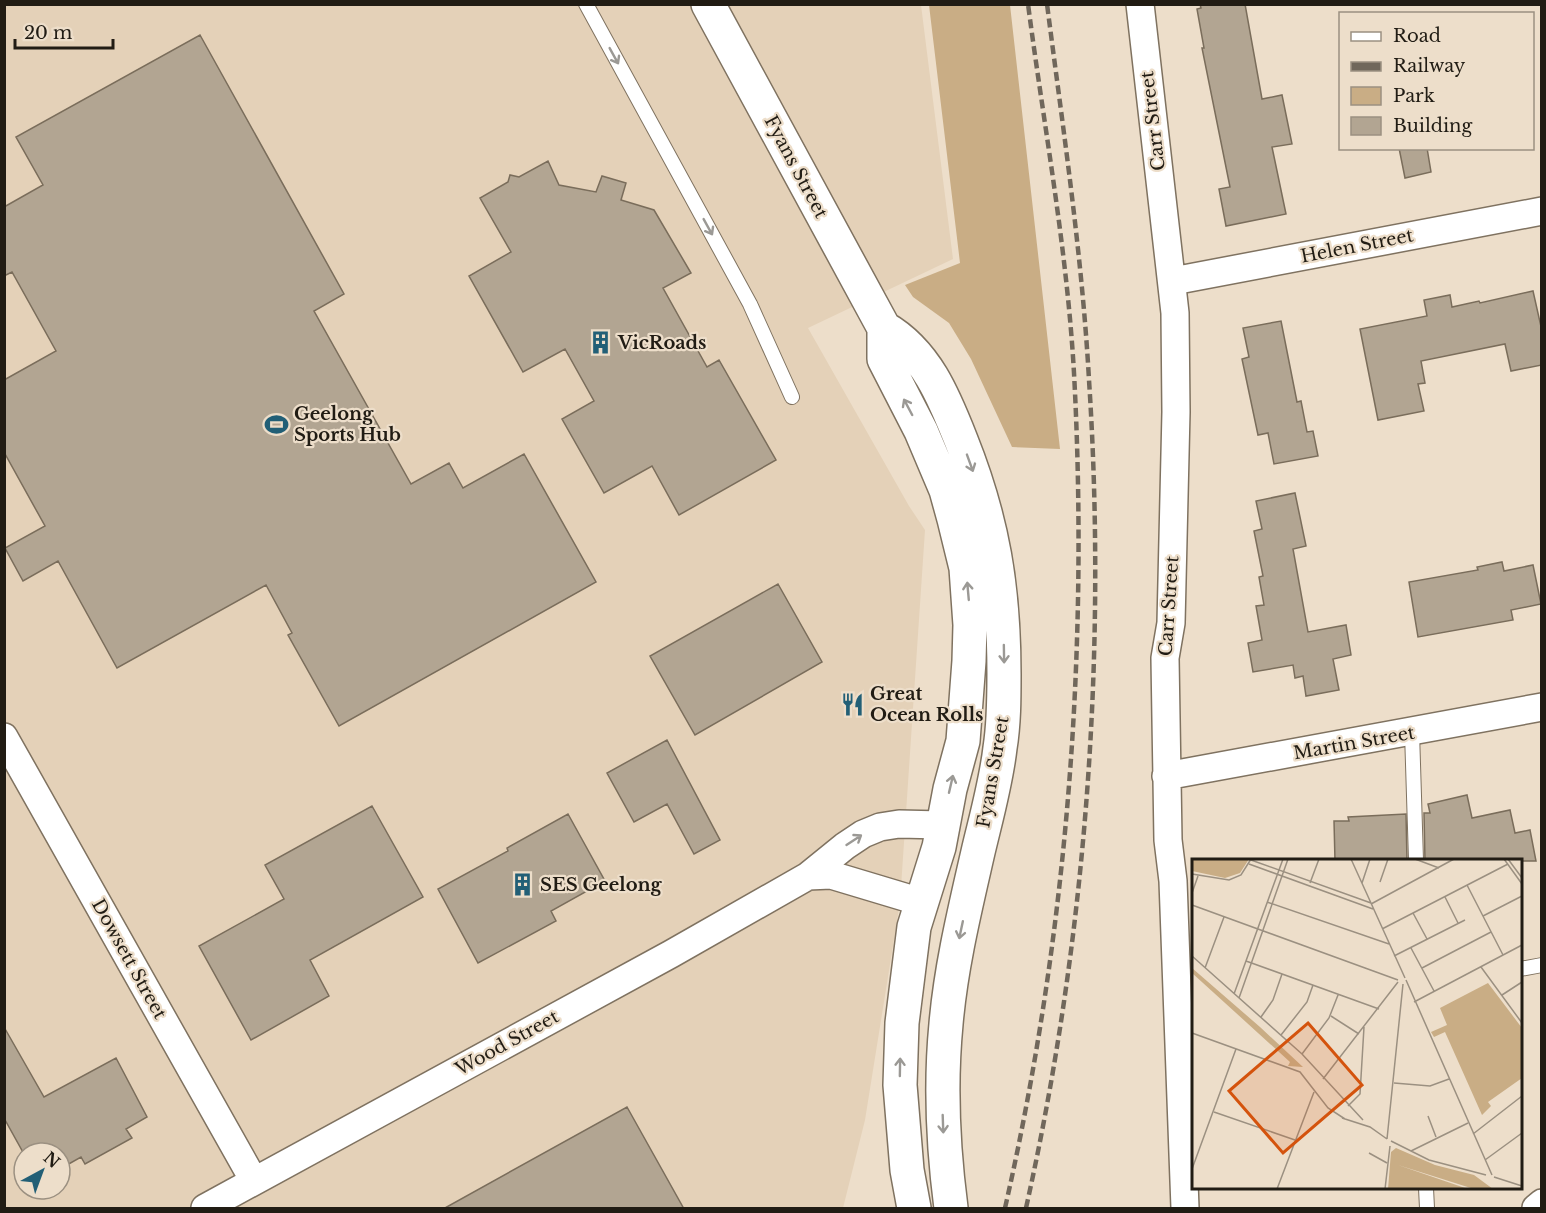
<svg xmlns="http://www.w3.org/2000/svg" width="1546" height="1213" font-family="'Libre Baskerville',serif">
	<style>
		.built { fill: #e4d1b8; fill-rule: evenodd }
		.green { fill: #c9ad85 }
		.building { fill: #b2a592; stroke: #7a6d5b; stroke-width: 1.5 }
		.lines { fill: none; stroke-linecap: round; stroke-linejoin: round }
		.lane-casing { stroke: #7f7260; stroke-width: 16 }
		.street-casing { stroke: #7f7260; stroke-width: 30 }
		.secondary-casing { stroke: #7f7260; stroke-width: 36 }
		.lane { stroke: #fff; stroke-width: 14 }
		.street { stroke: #fff; stroke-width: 27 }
		.secondary { stroke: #fff; stroke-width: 33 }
		.rail { stroke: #70675b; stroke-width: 4.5; stroke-dasharray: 9 4.5; stroke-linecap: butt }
		.oneway { stroke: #9b9995 }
		.labels { text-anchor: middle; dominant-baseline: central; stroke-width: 4.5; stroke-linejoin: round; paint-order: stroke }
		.street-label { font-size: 18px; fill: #211c14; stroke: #eddeca }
		.poi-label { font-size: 18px; font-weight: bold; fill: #211c14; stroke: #eddeca; text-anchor: start }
		.inset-road { fill: none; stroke: #9b9081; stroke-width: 1.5 }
		.view { fill: #d4530d; fill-opacity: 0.15; stroke: #d4530d; stroke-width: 3 }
		.inset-edge { fill: none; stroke: #211c14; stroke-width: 3 }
	</style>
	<rect width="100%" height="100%" fill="#eddeca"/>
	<!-- built -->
	<path class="built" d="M5,5h916l32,254 -145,69 101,178 16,24 -25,372 -35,218 -22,88h-838zM24,1153h36v36h-36z"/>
	<!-- green -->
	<path class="green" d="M929,5h81l50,444 -48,-2 -41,-88 -22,-36 -36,-26 -8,-12 55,-22z"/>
	<!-- building -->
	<path class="building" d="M1200,4h45l17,95 20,-4 10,49 -20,3 14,67 -60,12 -7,-37 11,-2 -28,-139h2l-7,-39 4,-1z
		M200,35l144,259 -30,17 97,173 38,-21 14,25 61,-34 72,128 -257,144 -51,-91 4,-2 -26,-48 -149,83 -59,-107 -35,20 -18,-33 40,-22 -41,-74v-72l52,-29 -44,-79 -8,4v-69l39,-22 -27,-48z
		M1399,148h28l4,24 -26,6z
		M548,161l11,24 37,7 6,-16 24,7 -5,17 33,10 37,63 -28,15 44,79 12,-7 57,100 -97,55 -27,-49 -48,27 -42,-74 32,-18 -29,-52 -42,23 -54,-96 42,-24 -31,-54 28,-16 2,-7 9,2z
		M1533,291l9,40v34l-31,6 -6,-27 -84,17 4,22 -7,1 6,27 -46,9 -18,-91 67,-13 -3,-16 26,-5 2,12 27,-6 1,2z
		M1281,321l16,81 4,-1 6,31 6,-1 5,25 -44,8 -6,-31 -10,2 -16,-76 7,-2 -6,-29z
		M1295,493l11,53 -13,3 15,83 38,-7 5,30 -18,4 6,31 -33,6 -3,-20 -8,2 -2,-13 -40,7 -5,-29 14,-3 -6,-34 8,-1 -5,-28 4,-1 -9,-45 8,-2 -6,-28z
		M1502,562l2,9 29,-6 8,39 -30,6 2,10 -95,17 -9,-55 69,-12 -1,-3z
		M778,584l44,78 -127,73 -45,-79z
		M667,740l53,100 -26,14 -27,-50 -33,18 -27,-49z
		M1467,795l5,23 38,-8 5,23 15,-3 6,31h-111l-1,-48h6l-2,-9z
		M372,806l51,91 -113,63 19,36 -78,44 -52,-94 85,-47 -19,-34z
		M568,814l37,67 -54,30 5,10 -78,42 -40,-74 70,-38 -1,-3z
		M1406,814l1,47h-72l-1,-40h15l-1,-4z
		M4,1027l40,70 72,-39 31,59 -21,12 6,9 -47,26 -4,-7 -21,12v-16l-36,1 -20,-36z
		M627,1107l57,102h-241z"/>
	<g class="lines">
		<defs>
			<path id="lane" d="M586,4l164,300 42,93
				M1412,732l4,128
				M1520,969l22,-4
				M1426,1188l1,20"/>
			<path id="street" d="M1140,4l35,309 1,99 -5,211 -6,35 3,182 5,41 12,327
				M1173,281l369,-70
				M4,737l250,444
				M1166,776l376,-69
				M808,876l23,-1 90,27
				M205,1208l466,-254 137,-78 37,-30 18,-12 17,-7 19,-3 43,1
				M1536,1208l6,-5"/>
			<path id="secondary" d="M708,4l176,324c42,24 60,69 77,112 32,80 43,148 43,234 0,25 0,49 -4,74 -4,35 -14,70 -22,104 -13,57 -27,114 -32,172 -6,62 -3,123 5,184
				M884,328v31l37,72 25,59 8,29 12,49 4,57 -1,36 -6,80 -13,48 -11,58 -25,80 -12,96 -2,62 7,85 7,38"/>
		</defs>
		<!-- lane casing -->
		<use href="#lane" class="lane-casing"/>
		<!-- street casing -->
		<use href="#street" class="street-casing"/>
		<!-- secondary casing -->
		<use href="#secondary" class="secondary-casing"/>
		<!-- lane -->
		<use href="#lane" class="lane"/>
		<!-- street -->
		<use href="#street" class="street"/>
		<!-- secondary -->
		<use href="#secondary" class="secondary"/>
		<!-- rail -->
		<path class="rail" d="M1005,1208c62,-272 84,-556 69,-835 -7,-124 -30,-246 -46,-369
			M1026,1208c60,-269 81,-553 63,-828 -7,-126 -26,-251 -42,-376"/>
	</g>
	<!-- one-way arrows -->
	<defs><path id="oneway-shaft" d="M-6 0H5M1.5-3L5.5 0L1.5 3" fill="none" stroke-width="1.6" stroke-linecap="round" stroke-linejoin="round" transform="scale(1.5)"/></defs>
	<g class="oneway">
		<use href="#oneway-shaft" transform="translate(614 56) rotate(61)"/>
		<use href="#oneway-shaft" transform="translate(708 227) rotate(61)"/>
		<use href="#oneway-shaft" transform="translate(908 407) rotate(-118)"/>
		<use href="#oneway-shaft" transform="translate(970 463) rotate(70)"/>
		<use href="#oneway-shaft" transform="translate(968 591) rotate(-95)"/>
		<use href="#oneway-shaft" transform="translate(1004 654) rotate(89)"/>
		<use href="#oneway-shaft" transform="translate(951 784) rotate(-77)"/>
		<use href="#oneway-shaft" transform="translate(854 840) rotate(-33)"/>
		<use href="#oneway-shaft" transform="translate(961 930) rotate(102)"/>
		<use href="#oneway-shaft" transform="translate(900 1067) rotate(-89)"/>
		<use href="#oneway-shaft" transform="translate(943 1124) rotate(88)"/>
	</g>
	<!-- icons -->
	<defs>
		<symbol id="building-bare" viewBox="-9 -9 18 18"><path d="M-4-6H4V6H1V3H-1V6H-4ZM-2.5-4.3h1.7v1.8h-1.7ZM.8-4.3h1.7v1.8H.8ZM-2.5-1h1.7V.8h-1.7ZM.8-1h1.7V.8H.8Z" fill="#225f76" stroke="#eddeca" stroke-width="2.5" paint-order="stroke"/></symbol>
		<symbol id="stadium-bare" viewBox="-9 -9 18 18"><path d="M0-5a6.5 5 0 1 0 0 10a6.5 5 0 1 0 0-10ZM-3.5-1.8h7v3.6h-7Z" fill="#225f76" stroke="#eddeca" stroke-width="2.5" paint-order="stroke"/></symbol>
		<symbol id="restaurant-bare" viewBox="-9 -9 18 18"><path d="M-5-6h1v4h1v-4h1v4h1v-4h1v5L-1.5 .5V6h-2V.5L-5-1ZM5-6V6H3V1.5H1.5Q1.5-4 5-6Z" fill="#225f76" stroke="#eddeca" stroke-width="2.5" paint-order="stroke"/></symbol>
	</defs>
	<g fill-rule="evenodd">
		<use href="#building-bare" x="584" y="326" width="33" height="33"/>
		<use href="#stadium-bare" x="260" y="408" width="33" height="33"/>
		<use href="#restaurant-bare" x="836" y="688" width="33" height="33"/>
		<use href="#building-bare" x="506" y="868" width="33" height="33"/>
	</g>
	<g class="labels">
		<!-- street labels -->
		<g class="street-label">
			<text transform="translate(1153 121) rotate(-97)">Carr Street</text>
			<text transform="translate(796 167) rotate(62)">Fyans Street</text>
			<text transform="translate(1357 246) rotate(-11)">Helen Street</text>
			<text transform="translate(1169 606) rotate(-86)">Carr Street</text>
			<text transform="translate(1354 743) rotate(-10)">Martin Street</text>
			<text transform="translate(993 772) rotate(-80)">Fyans Street</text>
			<text transform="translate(129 959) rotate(61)">Dowsett Street</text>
			<text transform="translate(507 1043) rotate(-29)">Wood Street</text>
		</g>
		<!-- poi labels -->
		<g class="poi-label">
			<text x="618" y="343">VicRoads</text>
			<text x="294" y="414">Geelong<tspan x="294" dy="21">Sports Hub</tspan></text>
			<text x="870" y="694">Great<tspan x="870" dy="21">Ocean Rolls</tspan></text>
			<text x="540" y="885">SES Geelong</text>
		</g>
	</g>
	<!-- overview -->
	<g transform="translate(1192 859)">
		<rect width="330" height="330" fill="#eddeca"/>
		<path d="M0,0h57l-9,14 -15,5 -33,-7zM0,109l68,59 43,40 -15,-1 2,-4 -98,-89zM296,124l34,45v50l-34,24 3,4 -9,9 -37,-83 -11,5 -3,-5 16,-7 -7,-17zM204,289l39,17 39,10 19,14h-19l-76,-24 70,24h-80l3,-37z" fill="#c9ad85"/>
		<path class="inset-road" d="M159,0l54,119M223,0l24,9M312,0l18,25M316,0l14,19M59,1l120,43M57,5l124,45M0,15l37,6 12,-5 10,-16M188,23l8,-23M118,24l9,-24M170,24l8,-24M275,26l36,70M0,34l6,-17M253,38l13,26M75,43l122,42M179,45l83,-45M0,46l206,75M221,54l14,26M291,57l39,-20M190,70l126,-65M219,89l23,43M0,97l110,98 61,66M202,97l71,-36M54,102l133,48M289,108l41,56M13,109l19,-51M230,109l69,-36M214,121l86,195M42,135l49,-135M310,136l20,-13M47,139l49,-139M222,143l108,-57M139,157l28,18M69,158l12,-17 9,-26M0,174l108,39 28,36 17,11M89,176l26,-33 6,-17M110,195l27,-36 9,-23M131,220l75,-97M202,224l36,3 19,-7M156,247l12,-12 4,-67M22,253l81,28M236,257l8,21M150,259l28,9 17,12M281,275l49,-38M195,280l16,-155M199,282l38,19 57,15M219,292l57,-28M177,294l18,10M293,301l37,-27M0,310l44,-120M302,318l28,9M85,330l37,-97M193,330l5,-43"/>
		<path class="view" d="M116,164l54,62 -79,68 -54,-62z"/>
		<rect width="330" height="330" class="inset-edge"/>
	</g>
	<!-- border -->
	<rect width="1546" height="1213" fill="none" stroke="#211c14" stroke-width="12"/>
	<!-- legend -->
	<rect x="1339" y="12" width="195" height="138" fill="#eddeca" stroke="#9b9081" stroke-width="1.5"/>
	<rect x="1351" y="32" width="30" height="9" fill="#ffffff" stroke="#9b9081" stroke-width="1.5"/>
	<text x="1393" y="42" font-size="18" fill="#211c14">Road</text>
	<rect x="1351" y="62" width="30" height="9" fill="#70675b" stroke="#9b9081" stroke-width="1.5"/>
	<text x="1393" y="72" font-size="18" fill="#211c14">Railway</text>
	<rect x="1351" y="87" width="30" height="18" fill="#c9ad85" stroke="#9b9081" stroke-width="1.5"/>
	<text x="1393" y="102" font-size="18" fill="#211c14">Park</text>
	<rect x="1351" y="117" width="30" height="18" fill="#b2a592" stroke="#9b9081" stroke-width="1.5"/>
	<text x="1393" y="132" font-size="18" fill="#211c14">Building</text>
	<!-- north arrow -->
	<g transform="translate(42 1171) rotate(41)"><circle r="28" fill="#eddeca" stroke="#9b9081" stroke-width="1.5"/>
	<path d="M0-4.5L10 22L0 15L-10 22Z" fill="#225f76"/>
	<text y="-9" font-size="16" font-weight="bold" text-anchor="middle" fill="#211c14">N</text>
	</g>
	<!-- scale -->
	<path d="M15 39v9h98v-9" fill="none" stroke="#211c14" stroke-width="3"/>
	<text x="24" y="39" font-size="18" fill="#211c14" stroke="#eddeca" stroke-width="4.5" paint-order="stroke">20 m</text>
</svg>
